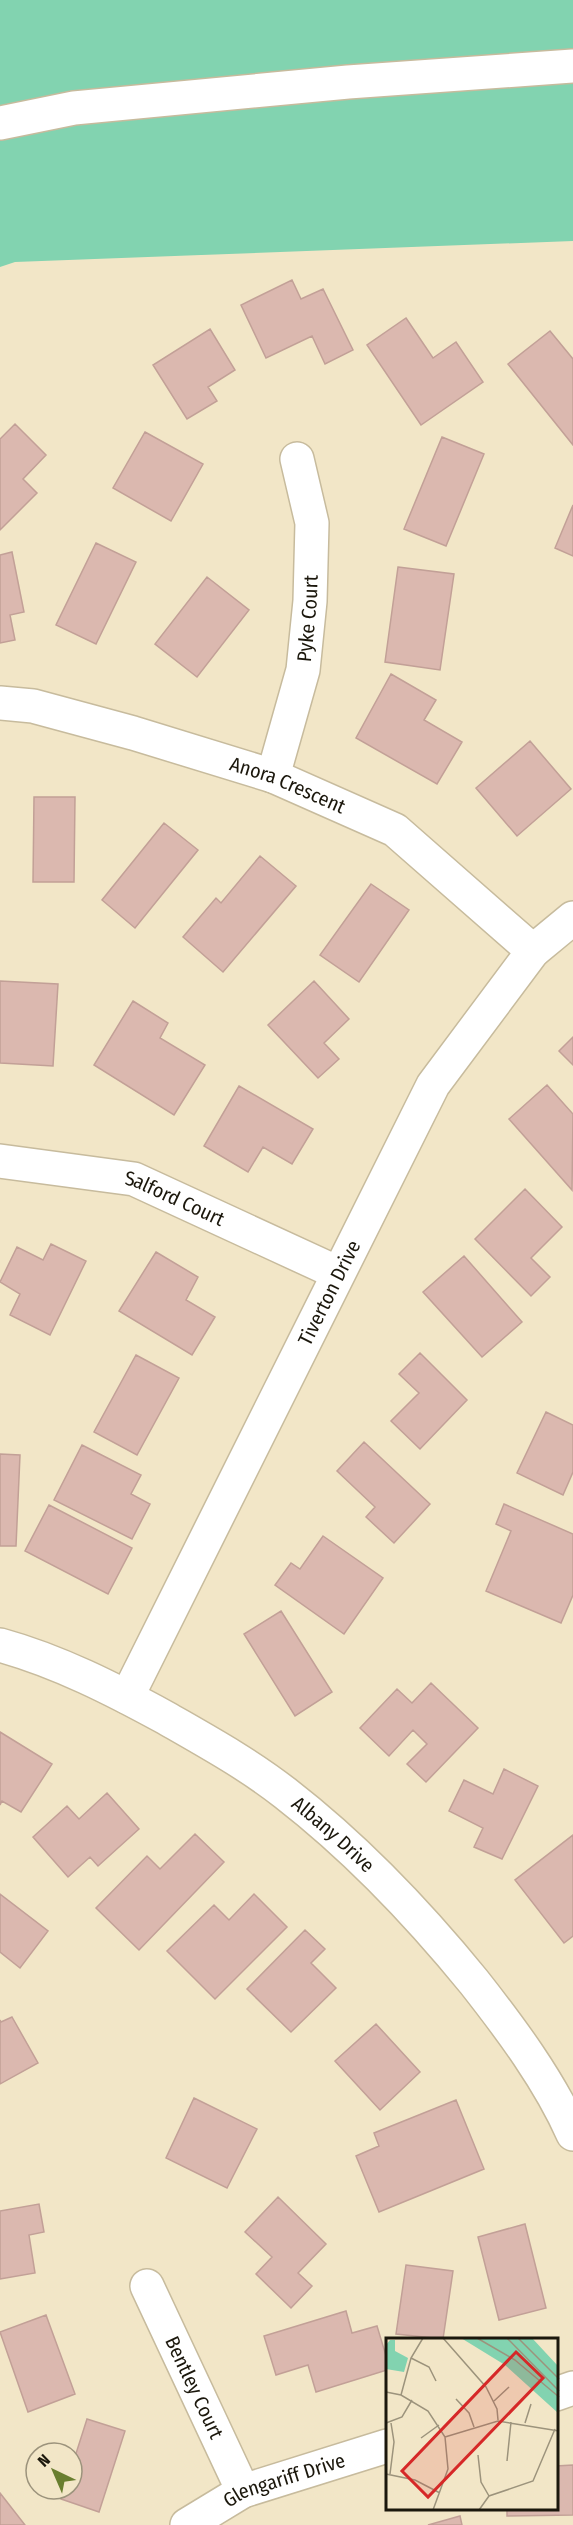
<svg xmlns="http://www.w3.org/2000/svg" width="573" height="2525" font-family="'Fira Sans Condensed',sans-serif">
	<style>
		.green { fill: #82d3b0 }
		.building { fill: #dbb8af; stroke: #c2a097; stroke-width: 1.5 }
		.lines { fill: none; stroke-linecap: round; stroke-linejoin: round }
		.minor-casing { stroke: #c7bb9d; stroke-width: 36 }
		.highway-casing { stroke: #c7bb9d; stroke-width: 36 }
		.minor { stroke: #fff; stroke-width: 33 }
		.highway { stroke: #fff; stroke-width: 33 }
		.labels { text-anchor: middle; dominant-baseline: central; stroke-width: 4.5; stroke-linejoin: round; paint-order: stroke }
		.street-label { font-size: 20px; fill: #1b170c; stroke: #f2e6c7 }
		.inset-road { fill: none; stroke: #9c937c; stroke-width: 1.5 }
		.view { fill: #d62828; fill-opacity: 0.15; stroke: #d62828; stroke-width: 3 }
		.inset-edge { fill: none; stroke: #1b170c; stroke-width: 3 }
	</style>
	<rect width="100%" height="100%" fill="#f2e6c7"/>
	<!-- green -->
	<path class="green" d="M0,0h573v241l-558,21 -15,5z"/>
	<!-- building -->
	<path class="building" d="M292,280l9,19 22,-10 30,61 -28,14 -13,-28 -46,22 -25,-53z
		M406,318l27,40 23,-16 27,40 -62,43 -54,-80z
		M210,329l25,41 -27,17 9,14 -30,18 -34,-54z
		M550,331l23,28v86l-65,-81z
		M15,424l31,31 -23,24 14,14 -37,37v-91z
		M145,432l58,32 -32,57 -58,-33z
		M442,437l42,17 -38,92 -42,-17z
		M573,505v51l-18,-8z
		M96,543l40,19 -40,82 -40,-19z
		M12,552l12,60 -14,3 5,25 -15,3v-88z
		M398,567l56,7 -14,96 -55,-8z
		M207,577l42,33 -52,67 -42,-33z
		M391,674l45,26 -12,20 38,22 -25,42 -81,-46z
		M530,741l41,48 -54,47 -41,-48z
		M34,797h41l-1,85h-41z
		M164,823l34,27 -63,78 -33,-28z
		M260,856l36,30 -73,86 -40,-35 33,-39 5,5z
		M371,884l38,26 -50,72 -39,-27z
		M0,981l58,3 -5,82 -53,-3z
		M314,981l35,38 -25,24 15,16 -21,19 -50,-53z
		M133,1001l35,22 -8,15 45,27 -31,50 -80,-50z
		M573,1037v28l-14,-14z
		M547,1085l26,29 -1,76 -63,-71z
		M239,1086l74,43 -21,35 -29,-17 -15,25 -44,-26z
		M525,1189l37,38 -31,31 19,19 -19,19 -56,-57z
		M51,1244l35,17 -36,74 -40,-20 10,-21 -20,-12 17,-35 26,13z
		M156,1252l42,25 -12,23 29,17 -23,38 -73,-44z
		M464,1256l58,66 -40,35 -59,-65z
		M420,1353l47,47 -47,49 -29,-28 28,-28 -20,-19z
		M136,1355l43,23 -42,77 -43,-23z
		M546,1412l27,13v47l-10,23 -46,-22z
		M364,1442l66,62 -36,39 -28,-26 9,-10 -38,-36z
		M82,1445l59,30 -10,19 19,10 -18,35 -78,-39z
		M0,1454l20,1 -4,91h-16z
		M504,1504l69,30v61l-12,28 -75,-32 25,-60 -15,-7z
		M49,1505l83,43 -24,46 -83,-43z
		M323,1536l60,42 -39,56 -69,-49 16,-22 9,6z
		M281,1611l51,81 -37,24 -51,-82z
		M431,1683l47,45 -52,54 -19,-18 20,-20 -14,-14 -24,26 -29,-28 37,-39 15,14z
		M0,1732l52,32 -31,48 -19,-11 -2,4z
		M504,1769l34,17 -36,73 -28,-12 9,-19 -34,-17 15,-31 29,14z
		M107,1793l32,36 -41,37 -8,-9 -22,20 -35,-40 34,-31 12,13z
		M195,1834l29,28 -85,88 -43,-42 51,-52 13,13z
		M573,1835v101l-9,7 -49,-63z
		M0,1894l48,37 -28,37 -20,-16z
		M254,1894l33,33 -72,72 -48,-48 47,-46 15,15z
		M305,1930l20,19 -14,14 25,25 -45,44 -44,-43z
		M12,2017l26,46 -38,21v-64l1,2z
		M376,2024l44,48 -40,38 -45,-49z
		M194,2098l63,31 -30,59 -61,-30z
		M456,2100l28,69 -105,43 -23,-56 23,-10 -5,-13z
		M278,2197l48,47 -28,29 14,13 -21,22 -35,-34 16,-17 -27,-25z
		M39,2204l5,28 -15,3 6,38 -35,6v-68z
		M525,2224l21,84 -47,12 -21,-83z
		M406,2265l47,6 -10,68 -47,-5z
		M346,2311l6,22 25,-7 10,33v11l-71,22 -8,-27 -32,10 -12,-39z
		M46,2315l29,79 -47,18 -28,-80z
		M87,2419l38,12 -26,81 -38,-13 3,-10h8v-23z
		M573,2465v50l-66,1v-8h49v-42z
		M0,2493l25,32h-25z
		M460,2516l2,9h-34z"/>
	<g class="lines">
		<defs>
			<g id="minor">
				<path id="s1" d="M0,703l33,3 100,27 140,43 122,54 138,121"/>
				<path id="s2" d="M273,776l30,-106 7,-69 2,-78 -15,-64"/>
				<path id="s3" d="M0,1161l134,18 204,94"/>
				<path id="s4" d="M0,1645c58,16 113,44 166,73 40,23 82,46 119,75 71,55 132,119 189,189 37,47 75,98 99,152"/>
				<path id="s5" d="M127,1697l306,-612 100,-134 40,-33"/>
				<path id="s6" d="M147,2286l96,205"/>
				<path d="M556,2394l17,-6"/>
				<path id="s7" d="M187,2525l56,-34 144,-45"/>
			</g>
			<path id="highway" d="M0,123l74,-15 274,-26 225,-16"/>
		</defs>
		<!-- minor casing -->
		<use href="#minor" class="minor-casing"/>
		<!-- highway casing -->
		<use href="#highway" class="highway-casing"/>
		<!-- minor -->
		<use href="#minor" class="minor"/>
		<!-- highway -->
		<use href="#highway" class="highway"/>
	</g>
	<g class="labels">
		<!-- street labels -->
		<g class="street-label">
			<text stroke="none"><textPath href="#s2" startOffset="162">Pyke Court</textPath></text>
			<text stroke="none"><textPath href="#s1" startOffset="300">Anora Crescent</textPath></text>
			<text stroke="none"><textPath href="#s3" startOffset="180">Salford Court</textPath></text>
			<text stroke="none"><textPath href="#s5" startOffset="452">Tiverton Drive</textPath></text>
			<text stroke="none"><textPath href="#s4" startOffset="386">Albany Drive</textPath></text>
			<text stroke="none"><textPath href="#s6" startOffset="112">Bentley Court</textPath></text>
			<text stroke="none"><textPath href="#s7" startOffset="108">Glengariff Drive</textPath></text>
		</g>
	</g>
	<!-- overview -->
	<g transform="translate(386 2338)">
		<rect width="172" height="172" fill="#f2e6c7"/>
		<path d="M75,0h71l26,28v47l-53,-48zM4,2h5v11l13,7 -4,14 -18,-3v-24z" fill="#82d3b0"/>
		<path class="inset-road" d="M57,0l43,49 11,22 1,11M91,0l38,22 44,37M121,0l52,53M132,0l41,41M25,20l18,9 7,14M0,54l15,3 27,16 17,26 3,32 -15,41M15,57l10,-37 12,-20M70,61l13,14 5,14M108,63l15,-14M0,85l16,-6 10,-17M139,85l6,-19M59,99l53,-16 61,10M35,100l18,-13M92,117l3,27 8,14M121,123l4,-39M0,136l29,6 25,13M4,136l4,-32 -3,-19M93,172l10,-14 44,-15 22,-52"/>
		<path class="view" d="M130,14l27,26 -115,119 -26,-26z"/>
		<rect width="172" height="172" class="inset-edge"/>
	</g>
	<!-- north arrow -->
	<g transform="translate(54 2471) rotate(316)"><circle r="28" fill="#f2e6c7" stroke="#9c937c" stroke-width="1.5"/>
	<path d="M0-4.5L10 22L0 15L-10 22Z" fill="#697e2f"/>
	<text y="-9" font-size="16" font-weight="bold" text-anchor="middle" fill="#1b170c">N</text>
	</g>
</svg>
